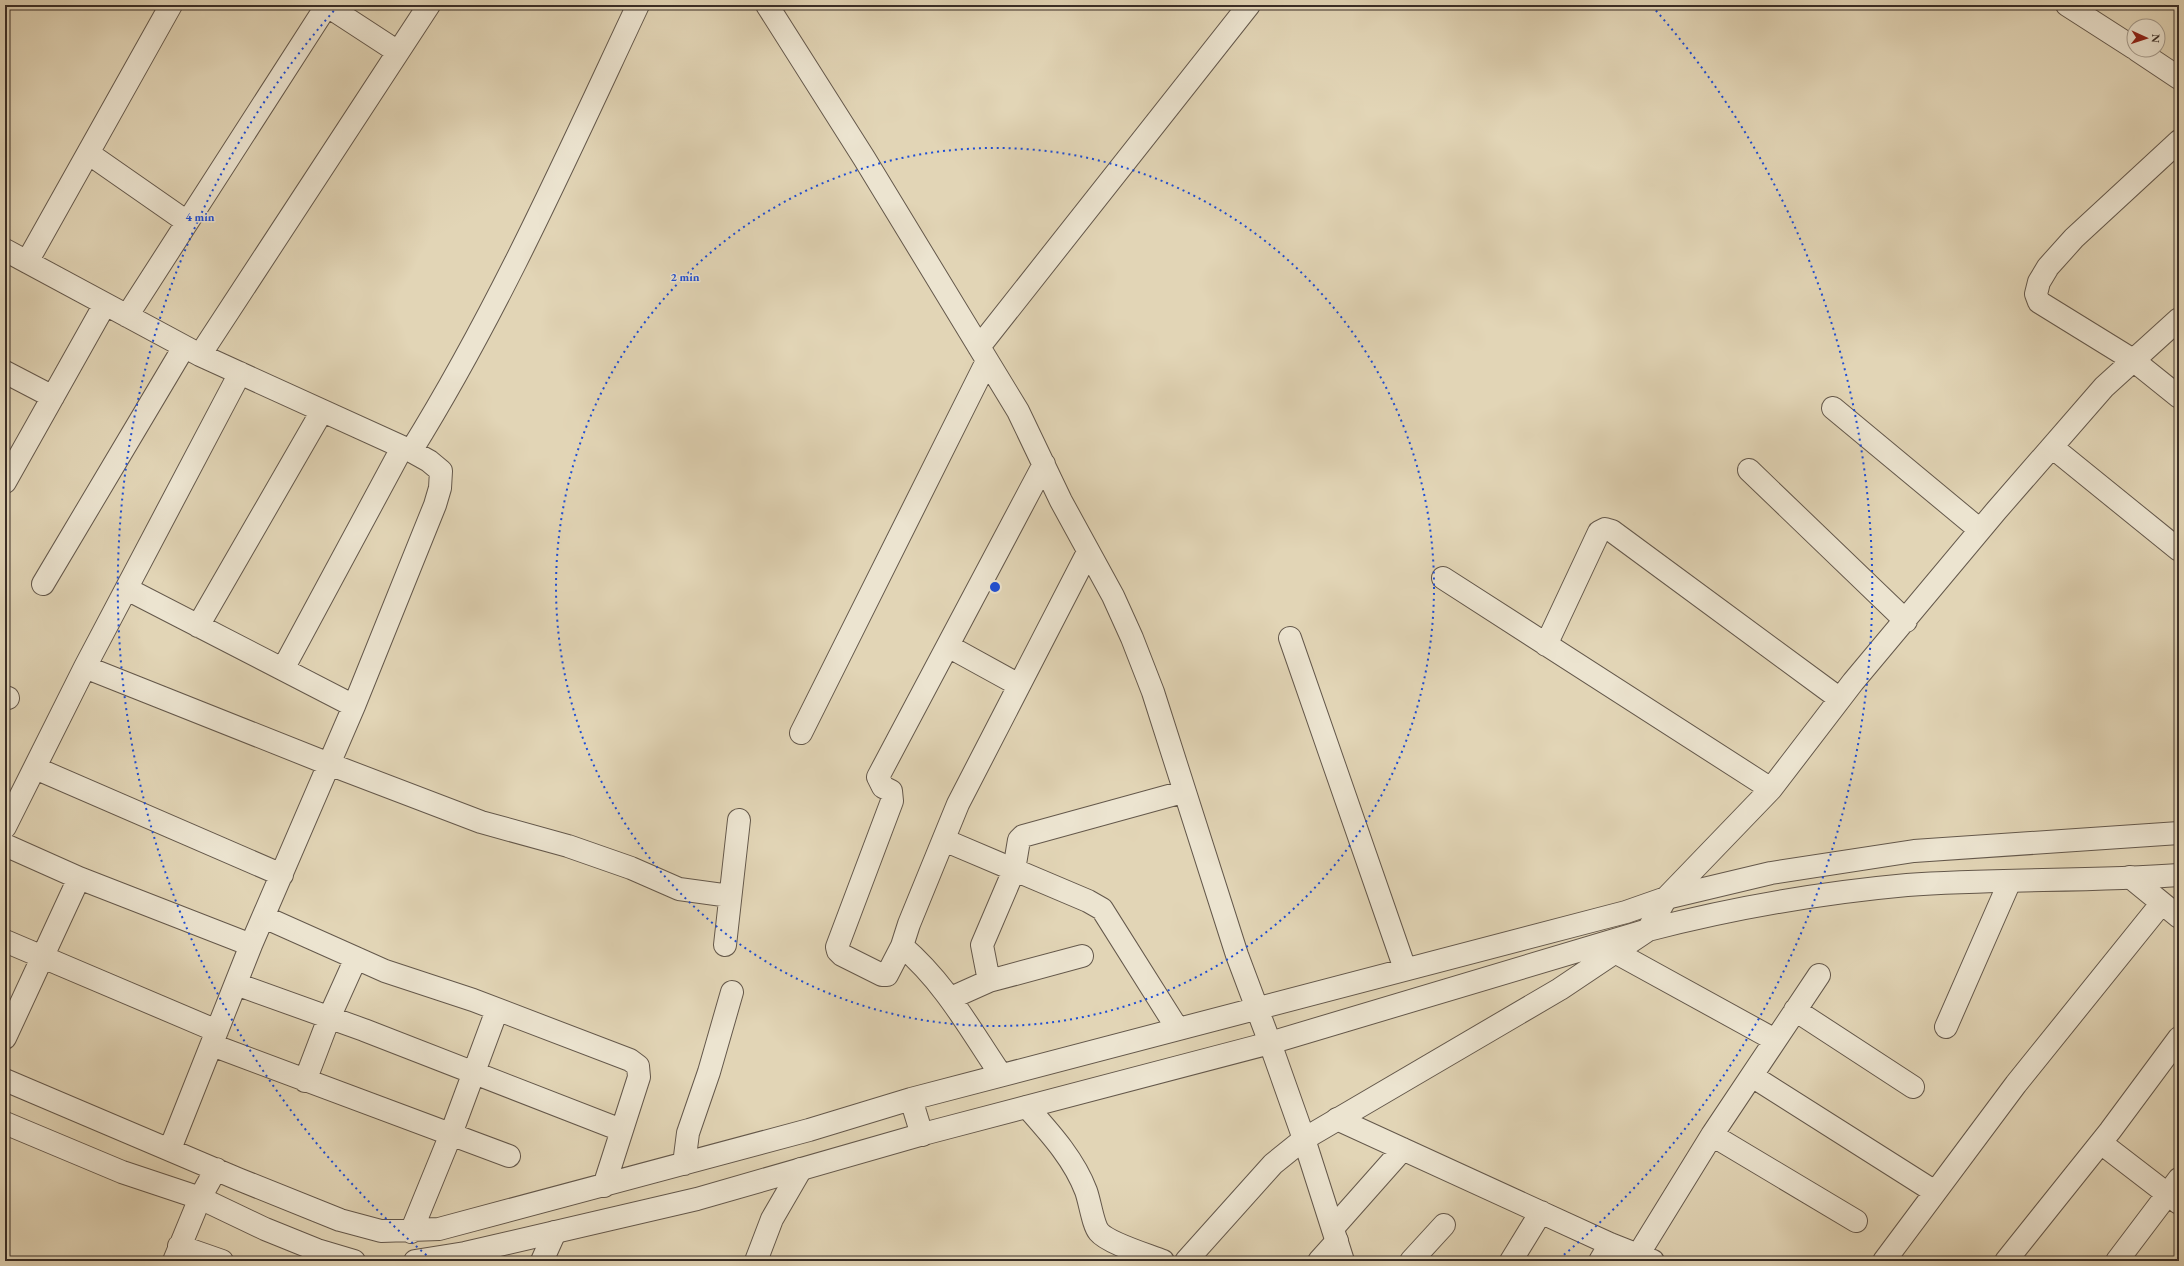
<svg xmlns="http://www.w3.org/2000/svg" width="2184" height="1266" font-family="'EB Garamond',serif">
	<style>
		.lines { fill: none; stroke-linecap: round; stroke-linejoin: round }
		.minor-casing { stroke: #64584b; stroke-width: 24 }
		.tertiary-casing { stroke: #64584b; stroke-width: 24 }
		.minor { stroke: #ece4d0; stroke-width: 22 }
		.tertiary { stroke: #ece4d0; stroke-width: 22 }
		.ring { fill: none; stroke: #1d4ed8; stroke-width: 2; stroke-dasharray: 2 4 }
		.centre { fill: #1d4ed8; stroke: #ece4d0; stroke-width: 2 }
		.ring-label { font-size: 12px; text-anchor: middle; font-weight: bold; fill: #1d4ed8; stroke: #ece4d0; stroke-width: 3; stroke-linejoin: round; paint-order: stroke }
	</style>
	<rect width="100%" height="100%" fill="#e2d5b6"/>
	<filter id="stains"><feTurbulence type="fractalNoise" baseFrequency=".005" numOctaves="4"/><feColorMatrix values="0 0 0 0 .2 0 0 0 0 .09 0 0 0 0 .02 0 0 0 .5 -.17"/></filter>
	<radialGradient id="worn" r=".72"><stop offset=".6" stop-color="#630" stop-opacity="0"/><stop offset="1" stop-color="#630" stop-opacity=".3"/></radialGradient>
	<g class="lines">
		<defs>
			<path id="minor" d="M326,5l72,47
				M767,5l97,153 154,253 43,90 52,95 19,42 21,54 84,263 33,88
				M2067,5l67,43
				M2137,50l42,28
				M2179,141l-105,97 -26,29 -9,15 -3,12 3,8 94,58 46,37
				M88,153l99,69
				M5,250l195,105 211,96 18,10 12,10 -1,17 -5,17 -81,201 -103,239 -81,204
				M27,262l144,-257
				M127,316l200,-311
				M979,347l270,-342
				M200,355l229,-350
				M5,372l48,25
				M1833,408l147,122
				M2052,447l127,103
				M411,451c88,-142 156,-295 227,-446
				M1749,470l157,151
				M5,482l100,-178
				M1443,578l328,211
				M43,584l141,-237
				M127,589l227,117
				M198,626l124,-215
				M1290,638l115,331
				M1546,645l53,-113 6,-3 7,2 228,168
				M948,646l71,39
				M85,667l244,97 152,58 87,24 63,22 48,21 51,7
				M283,669l119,-221
				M5,697l3,1
				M801,733l186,-372
				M35,768l247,107
				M5,827l80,-160 155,-294
				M944,840l144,61 14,8 75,119
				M5,845l74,33
				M2130,877l49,40
				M1666,898l105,-109 82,-107 143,-171 108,-124 75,-68
				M264,917l121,54 88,29 157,60 8,6 1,11 -35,109
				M5,941l212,90
				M725,945l14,-125
				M902,946l-15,29h-5l-40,-20 -4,-4 -1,-4 55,-146 -1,-10 -8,-4 -5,-10 166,-313
				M1615,952l160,88
				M989,981l93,-25
				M236,984l128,46 257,100
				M951,998l38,-17 -7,-36 32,-75 5,-30 4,-4 160,-44
				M1795,1010l118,77
				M1946,1027l64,-146
				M5,1038l74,-160 172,67
				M212,1045l297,111
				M1001,1075c-32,-47 -55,-91 -99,-129l7,-22 49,-120 130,-252
				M1752,1076l183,116
				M5,1080l233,99 102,41 41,11 58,-2 370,-99 102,-31 715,-187 40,-14 105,-25 143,-22 265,-18
				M305,1081l24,-63 27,-60
				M911,1099l11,36
				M1027,1107c23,26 47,52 59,84 4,11 7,34 13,41 9,11 49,23 64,29
				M1337,1119l273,125 43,17
				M1712,1135l144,86
				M2101,1143l78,60
				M684,1164l4,-31 21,-61 23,-80
				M1333,1228l70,-79
				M411,1232l40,-98 46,-124
				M179,1246l43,15
				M1638,1255l74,-120 107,-160
				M174,1261l26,-63 16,-29
				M542,1261l13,-29
				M756,1261l16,-42 29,-50
				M1319,1261l18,-20
				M1411,1261l33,-36
				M1511,1261l30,-49
				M1600,1261l10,-17
				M1884,1261l132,-177 145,-180
				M2006,1261l104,-130 69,-93
				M2117,1261l62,-82"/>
			<path id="tertiary" d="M1270,1043l34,96 39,122
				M5,1123l117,49 78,26 65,31 52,21 37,11
				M415,1261l50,-8 232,-54 230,-66 343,-90 378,-113c85,-22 171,-37 259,-45 90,-7 182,-3 272,-10
				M1186,1261l87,-97 31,-25 256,-150 88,-59 18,-32"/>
		</defs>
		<!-- minor casing -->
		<use href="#minor" class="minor-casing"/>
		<!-- tertiary casing -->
		<use href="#tertiary" class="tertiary-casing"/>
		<!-- minor -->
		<use href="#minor" class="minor"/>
		<!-- tertiary -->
		<use href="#tertiary" class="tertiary"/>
	</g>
	<!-- distance rings -->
	<g class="ring">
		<circle cx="995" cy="587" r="439"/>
		<path d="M431 1259A877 877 0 0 1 338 6M1652 6A877 877 0 0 1 1559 1259"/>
	</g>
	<circle cx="995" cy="587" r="6" class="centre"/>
	<g class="ring-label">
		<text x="200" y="221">4 min</text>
		<text x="685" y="281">2 min</text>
	</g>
	<!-- margin -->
	<rect width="2184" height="1266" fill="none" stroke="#e2d5b6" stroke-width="20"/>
	<rect x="6" y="6" width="2172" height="1254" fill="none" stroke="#3a2e27" stroke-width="2"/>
	<rect x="10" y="10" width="2164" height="1246" fill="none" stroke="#3a2e27"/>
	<!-- north arrow -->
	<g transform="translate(2146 38) rotate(93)"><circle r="19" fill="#ece4d0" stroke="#a59b8c"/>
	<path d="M0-3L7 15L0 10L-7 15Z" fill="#8f2418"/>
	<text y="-6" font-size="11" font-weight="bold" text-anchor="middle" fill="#3a2e27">N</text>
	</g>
	<rect width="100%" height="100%" filter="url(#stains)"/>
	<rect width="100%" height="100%" fill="url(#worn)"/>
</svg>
